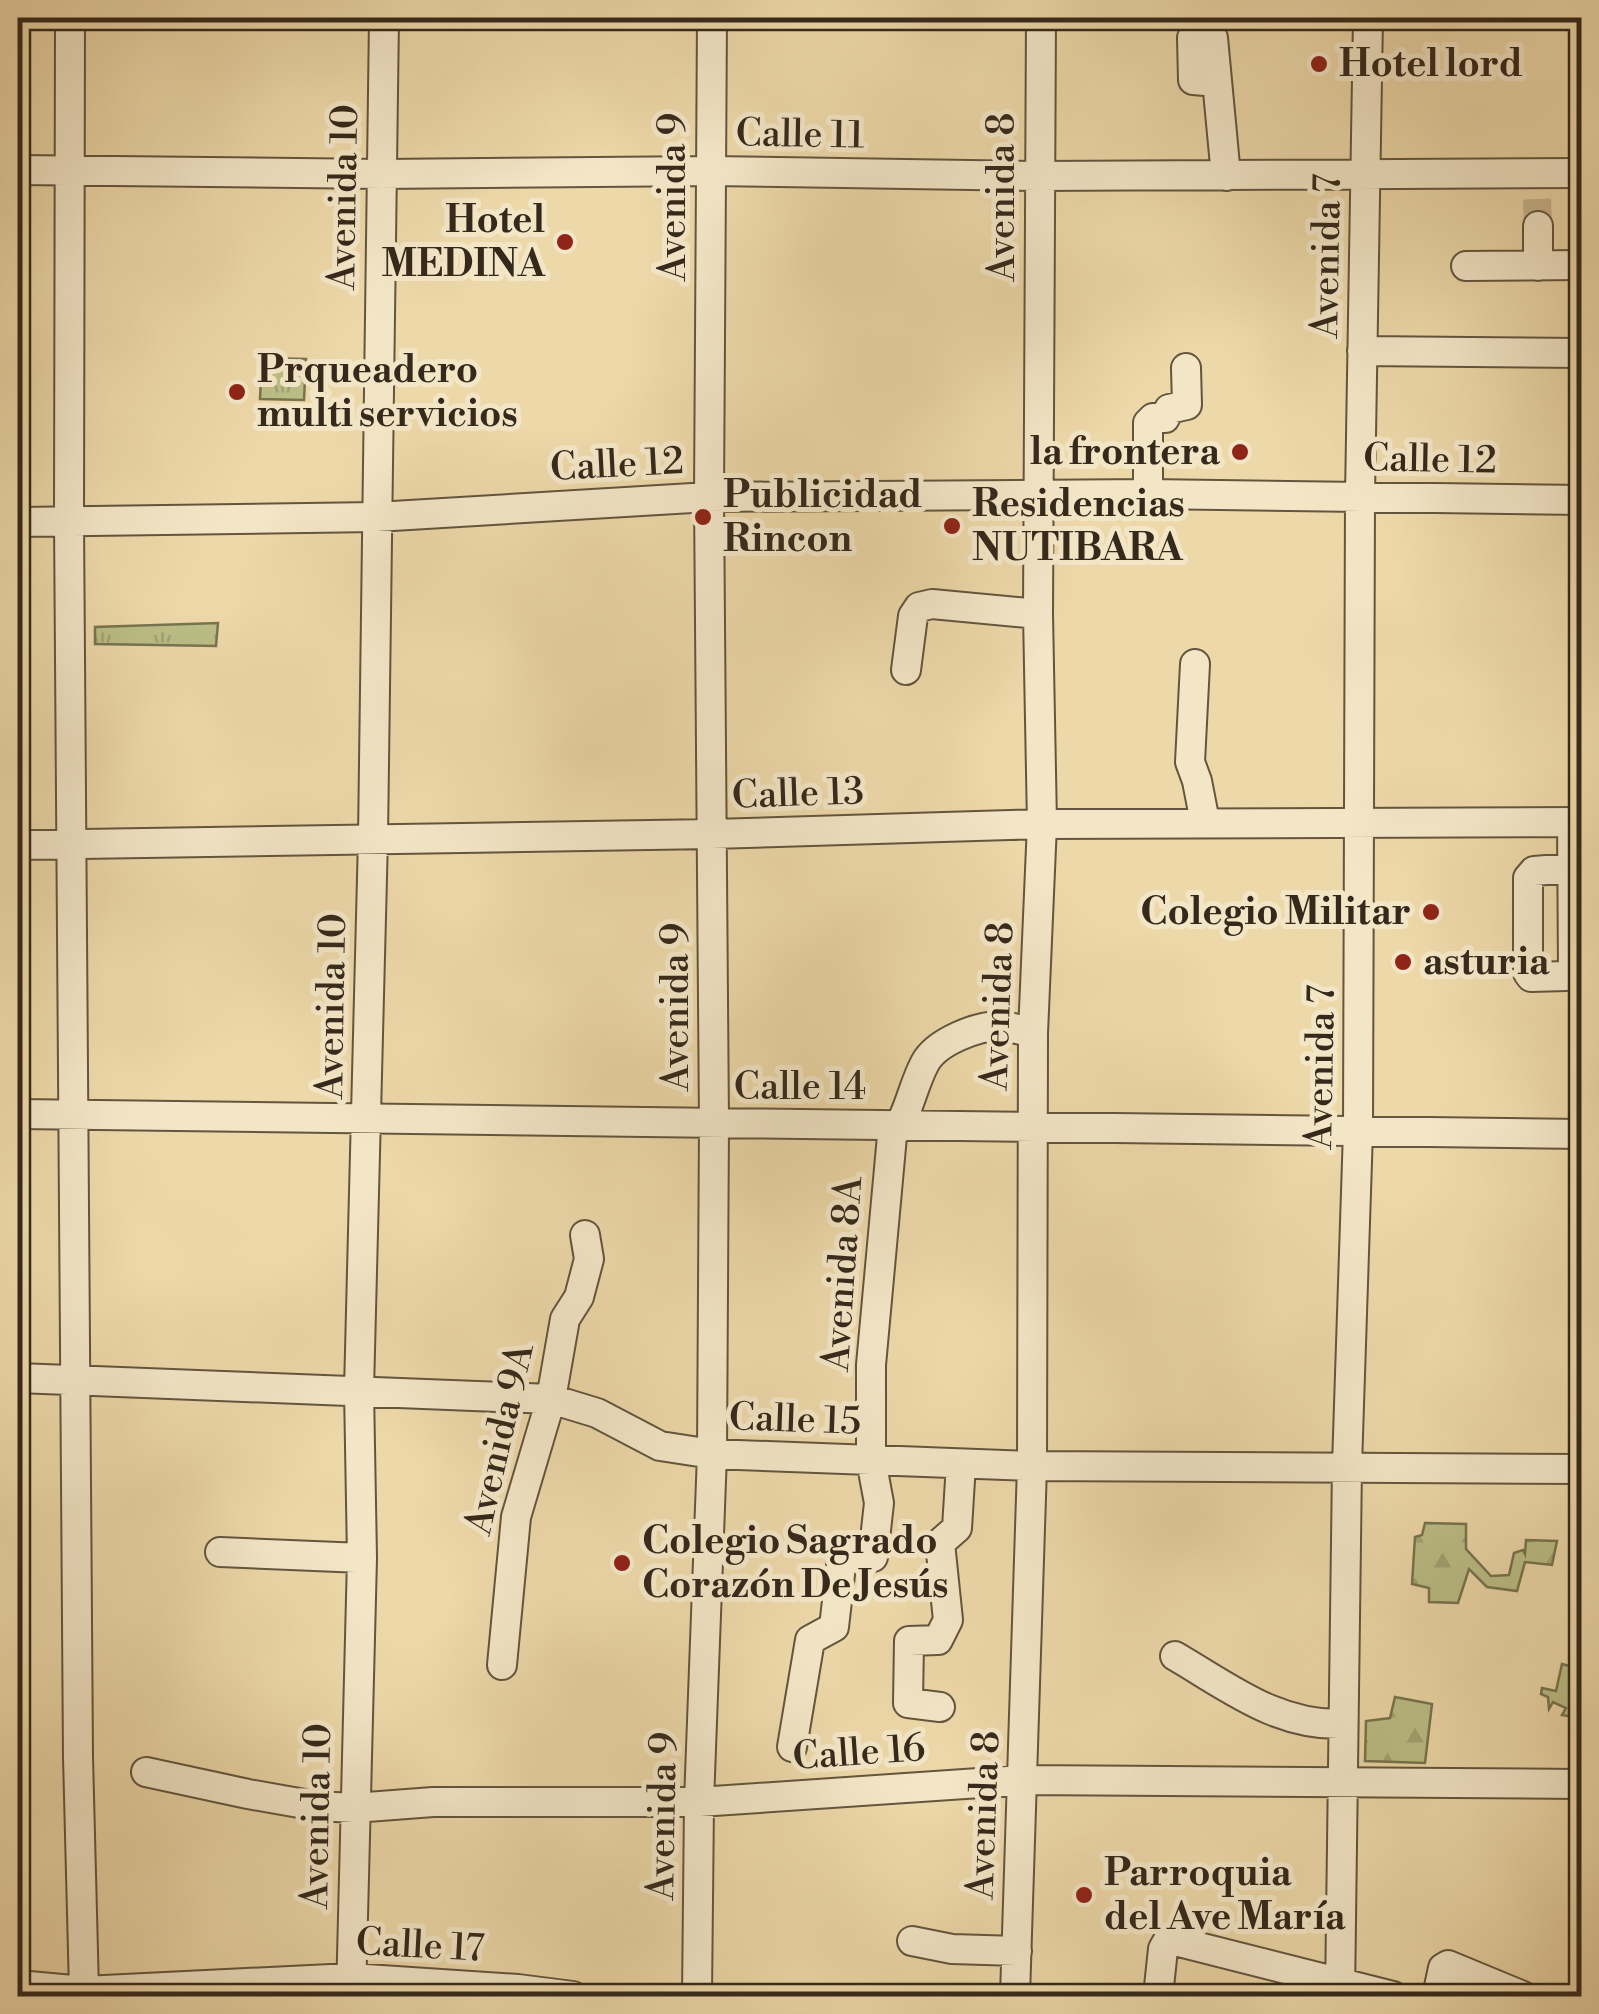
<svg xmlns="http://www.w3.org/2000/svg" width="1599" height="2014" font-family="'Libre Bodoni',serif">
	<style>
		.grass { fill: url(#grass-tufts); stroke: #787450; stroke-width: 2.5 }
		.forest { fill: url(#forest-firs); stroke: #787450; stroke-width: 2.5 }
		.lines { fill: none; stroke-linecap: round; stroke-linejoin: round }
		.minor-tunnel { stroke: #c8b58d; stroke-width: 28; stroke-dasharray: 28 14; stroke-linecap: butt }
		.minor-casing { stroke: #63553e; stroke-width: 32 }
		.minor { stroke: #f3e6c7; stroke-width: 28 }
		.poi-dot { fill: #8f2418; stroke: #f3e6c7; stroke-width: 4 }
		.labels { text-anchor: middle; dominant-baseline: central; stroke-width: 10; stroke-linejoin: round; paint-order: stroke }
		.poi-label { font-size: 38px; font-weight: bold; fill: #35291b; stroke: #f3e6c7; text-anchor: start }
		.street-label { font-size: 38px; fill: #35291b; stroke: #f3e6c7 }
	</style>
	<defs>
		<pattern id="grass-tufts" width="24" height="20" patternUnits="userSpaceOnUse" patternTransform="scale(2.5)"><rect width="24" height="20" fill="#bbbe86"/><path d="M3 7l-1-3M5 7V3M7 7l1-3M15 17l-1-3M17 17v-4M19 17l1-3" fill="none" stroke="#a1a373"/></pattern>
		<pattern id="forest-firs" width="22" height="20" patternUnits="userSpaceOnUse" patternTransform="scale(2.5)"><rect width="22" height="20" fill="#bbbe86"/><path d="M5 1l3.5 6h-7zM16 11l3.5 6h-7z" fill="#a1a373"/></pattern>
	</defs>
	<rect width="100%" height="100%" fill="#edd8a9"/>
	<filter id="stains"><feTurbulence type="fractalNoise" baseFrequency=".002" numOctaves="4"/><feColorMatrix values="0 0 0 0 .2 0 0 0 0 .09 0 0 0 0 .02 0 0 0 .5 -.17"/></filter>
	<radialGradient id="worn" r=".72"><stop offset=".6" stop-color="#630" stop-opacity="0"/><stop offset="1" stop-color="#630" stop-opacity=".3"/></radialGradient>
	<!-- grass -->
	<path class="grass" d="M262,358l44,1 -2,41 -44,-1z
		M218,623l-2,23 -121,-2v-17z"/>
	<!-- forest -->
	<path class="forest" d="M1425,1523l41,1v25l25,27 18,-1 5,-22 9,-3 2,4 1,-14 31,1 -5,24 -27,-3 -8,29 -30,-4 -18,-18 -11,34 -29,-1v-14l-17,-4 3,-47 7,-2z
		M1562,1664l19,5v55l-7,-1v-6l-12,-2 4,-7 -13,-6 -4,7 -1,-12 -7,-3 1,-6 14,3z
		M1395,1697l37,7 -7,59 -60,-2 1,-40 24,-3z"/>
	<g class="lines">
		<!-- minor-tunnel -->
		<path class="minor-tunnel" d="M1537,199l1,27"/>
		<defs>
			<path id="minor" d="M70,18l-1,503 9,1236 6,234
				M1217,82l-24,-2 -1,-42h21l13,138
				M18,170l364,4 329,-3 328,5 543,-3
				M1466,266l116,-1
				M1538,266v-40
				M1362,351l220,2
				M1148,494v-71l5,-5h12l4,-9 18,-4 -1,-37
				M18,522l358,-5 333,-20 439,-3 434,6
				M1195,664l-5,98 7,19 8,41
				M906,670l7,-54 6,-9 13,-3 106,10
				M18,845l694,-11 330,-10 540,-2
				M1572,868l-38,3 -6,7v95l3,4 35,-1 7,-5 -1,-149
				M18,1114l1564,20
				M18,1378l533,21 46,14 63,33 52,8 320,12 550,3
				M220,1552l142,6
				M1175,1656c55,32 102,70 168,68
				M502,1665l14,-148 35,-118 14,-80 14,-22 10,-38 -4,-24
				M940,1707l-32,-4 1,-62 29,-1 10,-20 -8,-77 17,-15 4,-64
				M792,1747l18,-107 24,-13 8,-70h31l6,-54 -8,-43v-95l21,-229c17,-21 20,-49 33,-73 11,-21 53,-38 77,-37 10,1 21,5 31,7
				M146,1772l102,22 68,12 38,2 79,-6h266l325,-22 558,4
				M912,1941l40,8 65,2
				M18,1985l66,6 267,-13 167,11 55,7
				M351,1996l11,-438 -3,-168 14,-552 11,-820
				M697,1996l2,-194 13,-348 2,-330 -5,-627 3,-479
				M1015,1996l17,-530 1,-433 9,-209 -4,-210 3,-596
				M1158,1996l5,-47 4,-7 8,-1 218,55
				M1340,1996l7,-530 11,-335 2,-635 8,-478
				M1437,1996l6,-28 5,-3 75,31"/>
		</defs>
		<!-- minor casing -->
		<use href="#minor" class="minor-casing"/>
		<!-- minor -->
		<use href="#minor" class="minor"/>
	</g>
	<!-- markers -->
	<g class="poi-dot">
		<circle cx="1319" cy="64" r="10"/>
		<circle cx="565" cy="242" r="10"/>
		<circle cx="237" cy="392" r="10"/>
		<circle cx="1240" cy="452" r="10"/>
		<circle cx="703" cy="517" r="10"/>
		<circle cx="952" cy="526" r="10"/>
		<circle cx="1431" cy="912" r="10"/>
		<circle cx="1403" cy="962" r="10"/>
		<circle cx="622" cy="1563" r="10"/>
		<circle cx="1084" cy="1895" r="10"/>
	</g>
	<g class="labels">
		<!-- poi labels -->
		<g class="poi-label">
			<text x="1339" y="64">Hotel lord</text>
			<text x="545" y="220" text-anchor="end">Hotel<tspan x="545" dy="44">MEDINA</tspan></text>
			<text x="257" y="370">Prqueadero<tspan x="257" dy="44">multi servicios</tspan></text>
			<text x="1220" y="452" text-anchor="end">la frontera</text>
			<text x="723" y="495">Publicidad<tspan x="723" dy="44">Rincon</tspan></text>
			<text x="972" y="504">Residencias<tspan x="972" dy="44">NUTIBARA</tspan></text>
			<text x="1411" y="912" text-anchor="end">Colegio Militar</text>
			<text x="1423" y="962">asturia</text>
			<text x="642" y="1541">Colegio Sagrado<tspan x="642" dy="44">Corazón De Jesús</tspan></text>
			<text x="1104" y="1873">Parroquia<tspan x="1104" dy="44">del Ave María</tspan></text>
		</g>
		<!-- street labels -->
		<g class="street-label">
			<text transform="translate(800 135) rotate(1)">Calle 11</text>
			<text transform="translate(344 197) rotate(-89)">Avenida 10</text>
			<text transform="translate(673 197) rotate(-90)">Avenida 9</text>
			<text transform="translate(1002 197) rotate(-90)">Avenida 8</text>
			<text transform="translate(1327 256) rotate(-89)">Avenida 7</text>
			<text transform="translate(1430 460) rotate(1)">Calle 12</text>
			<text transform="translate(617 465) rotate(-3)">Calle 12</text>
			<text transform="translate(798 794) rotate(-2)">Calle 13</text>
			<text transform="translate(332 1006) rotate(-89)">Avenida 10</text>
			<text transform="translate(998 1006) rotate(-88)">Avenida 8</text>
			<text transform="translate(676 1007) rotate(-90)">Avenida 9</text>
			<text transform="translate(1321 1067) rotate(-89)">Avenida 7</text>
			<text x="800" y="1087">Calle 14</text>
			<text transform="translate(843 1274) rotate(-86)">Avenida 8A</text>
			<text transform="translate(795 1420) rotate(2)">Calle 15</text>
			<text transform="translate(500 1439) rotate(-77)">Avenida 9A</text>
			<text transform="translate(859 1753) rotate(-4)">Calle 16</text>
			<text transform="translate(984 1815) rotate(-88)">Avenida 8</text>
			<text transform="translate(317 1816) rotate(-89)">Avenida 10</text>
			<text transform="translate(663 1816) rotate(-89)">Avenida 9</text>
			<text transform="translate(420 1946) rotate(3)">Calle 17</text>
		</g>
	</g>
	<!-- margin -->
	<rect width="1599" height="2014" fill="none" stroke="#edd8a9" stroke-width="60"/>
	<rect x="20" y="20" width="1559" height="1974" fill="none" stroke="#35291b" stroke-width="5"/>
	<rect x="30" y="30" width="1539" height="1954" fill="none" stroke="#35291b" stroke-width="2.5"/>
	<rect width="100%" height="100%" filter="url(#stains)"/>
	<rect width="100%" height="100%" fill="url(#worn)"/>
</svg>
